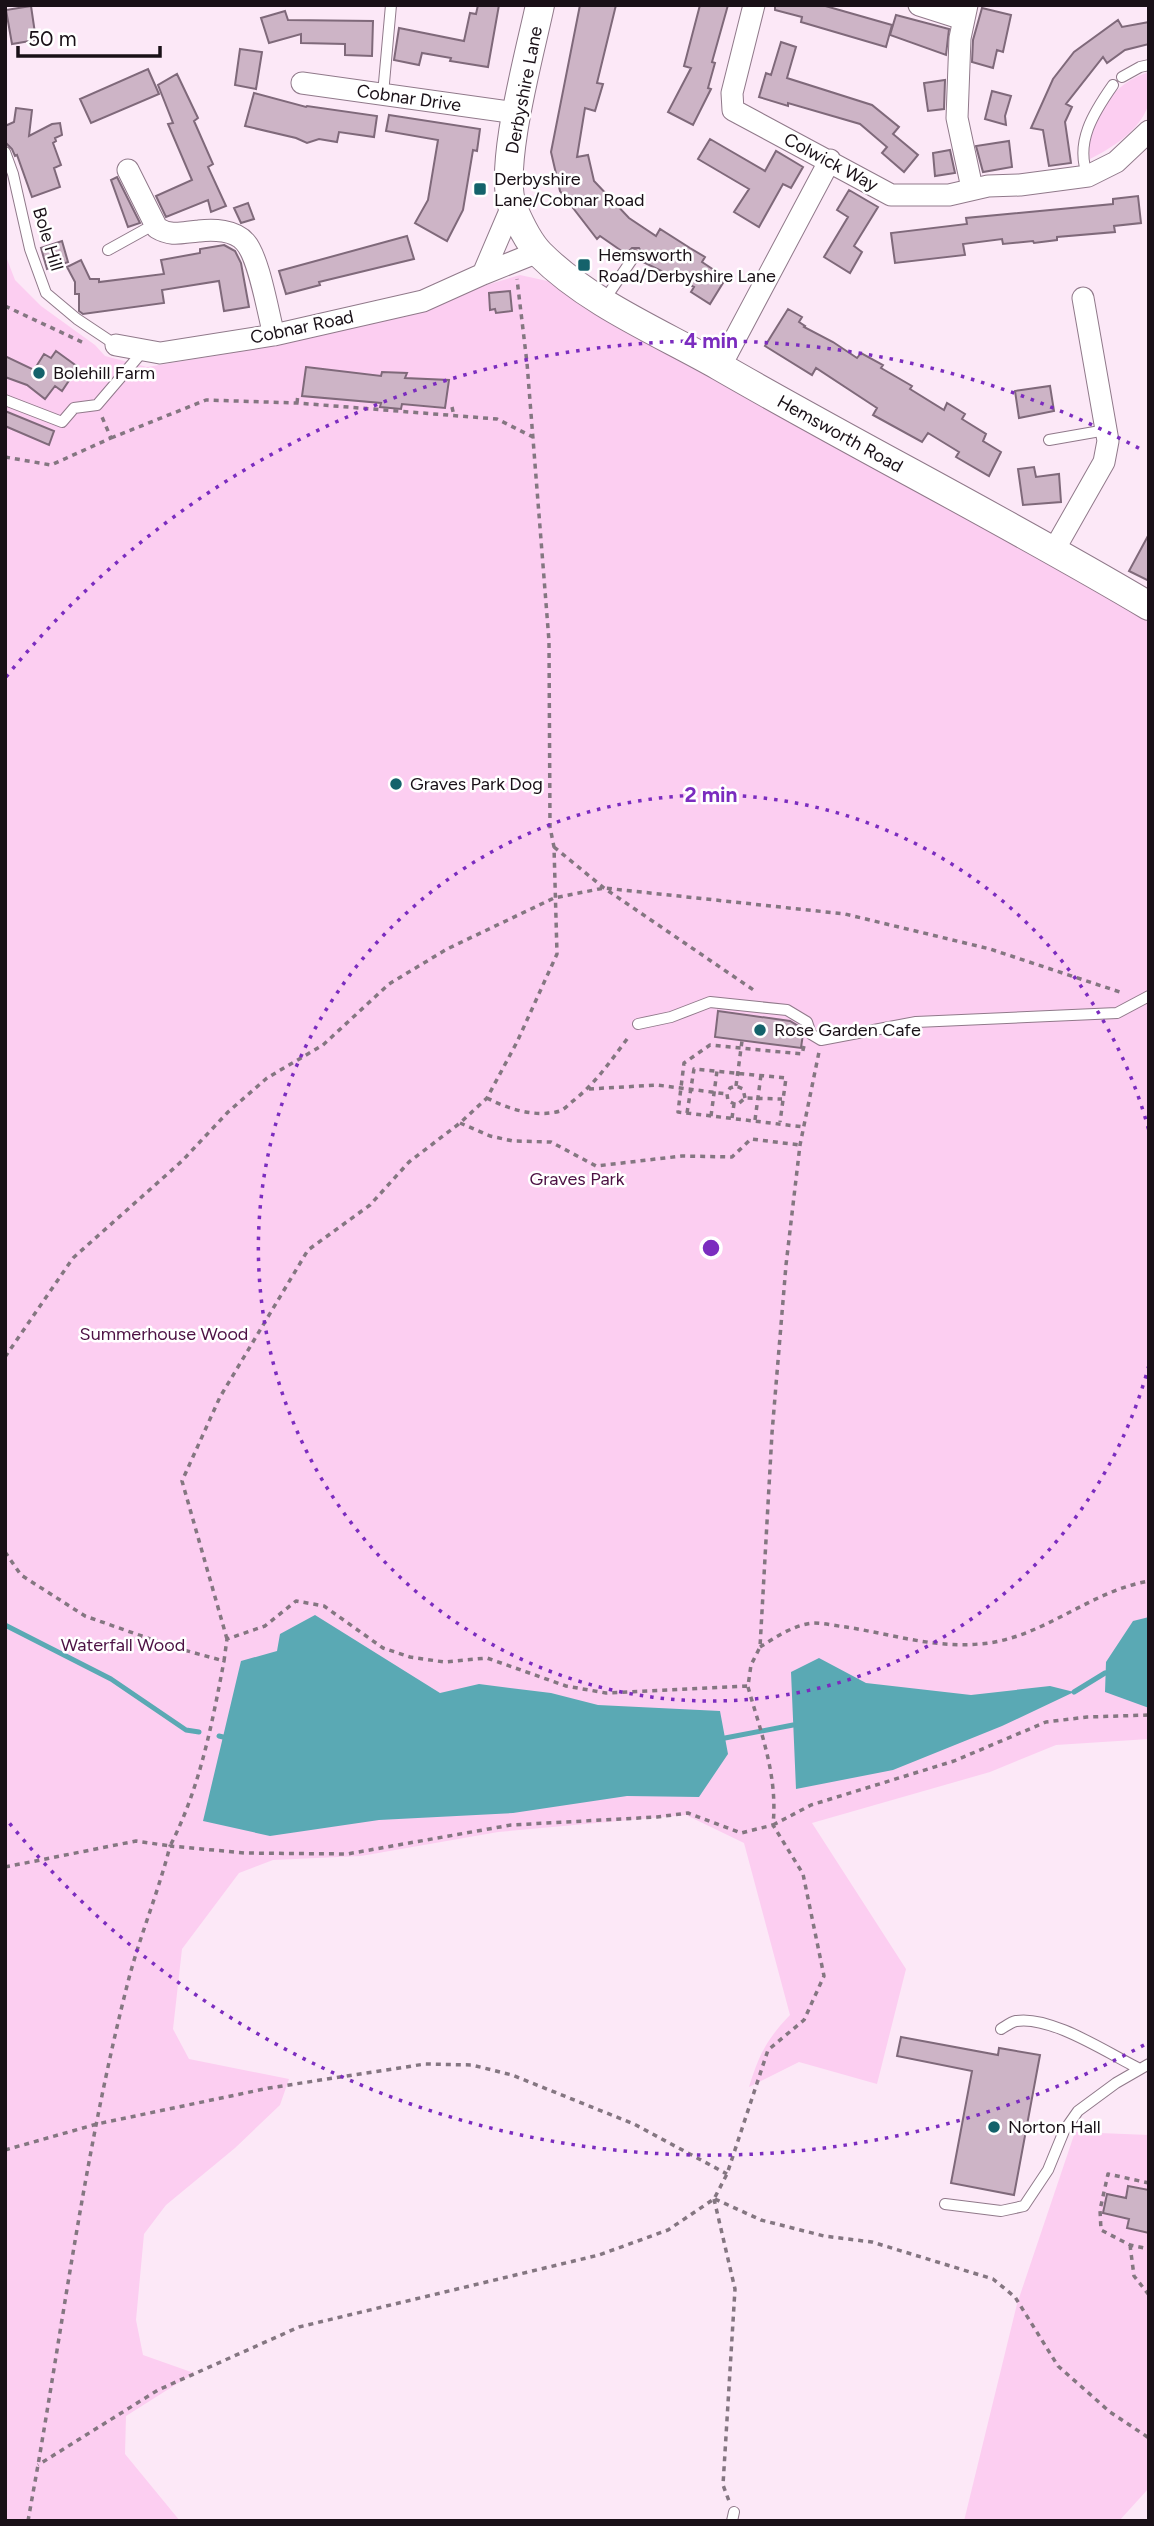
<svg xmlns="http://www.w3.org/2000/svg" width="1154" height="2526" font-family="Figtree,sans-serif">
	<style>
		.green { fill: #fccef1 }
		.water { fill: #5aa9b4 }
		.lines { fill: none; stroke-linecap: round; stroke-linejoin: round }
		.stream { stroke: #5aa9b4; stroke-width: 5 }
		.building { fill: #cdb4c6; stroke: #7f697a; stroke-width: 2 }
		.service-casing { stroke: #90798a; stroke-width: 12 }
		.minor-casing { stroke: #90798a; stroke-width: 23 }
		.tertiary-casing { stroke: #90798a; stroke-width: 30 }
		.path { stroke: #847681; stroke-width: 3.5; stroke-dasharray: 5 5; stroke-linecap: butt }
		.service { stroke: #fff; stroke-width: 10 }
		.minor { stroke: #fff; stroke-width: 21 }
		.tertiary { stroke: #fff; stroke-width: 28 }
		.ring { fill: none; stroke: #7b2cbf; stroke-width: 3.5; stroke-dasharray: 3.5 7 }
		.poi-dot { fill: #14626b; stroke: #fff; stroke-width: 2.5 }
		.labels { text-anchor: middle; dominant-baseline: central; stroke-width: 5; stroke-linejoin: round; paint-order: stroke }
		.street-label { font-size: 18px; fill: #191017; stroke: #fff }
		.poi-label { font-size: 18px; fill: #191017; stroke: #fff; text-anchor: start }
		.park-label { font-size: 18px; fill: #4d1144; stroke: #fff }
		.centre { fill: #7b2cbf; stroke: #fff; stroke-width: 3.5 }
		.ring-label { font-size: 21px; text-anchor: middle; font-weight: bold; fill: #7b2cbf; stroke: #fff; stroke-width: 5; stroke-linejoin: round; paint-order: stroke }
	</style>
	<rect width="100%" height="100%" fill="#fce8f7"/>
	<!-- green -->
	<path class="green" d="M1149,72c0,10 2,25 -1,34 -9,25 -36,42 -58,53 -5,-36 24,-78 59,-87z
		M5,254l10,26 26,26 54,39 10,11 42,11 102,-17 114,-28 157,-47 32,7 597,336v1121l-93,6 -66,27 -178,51 94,146 -29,115 -78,-22 -50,25c10,-32 17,-47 41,-72l-46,-172 -58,-28 -188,17 -137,24 -88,4 -34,13 -57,76 -9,80 16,30 100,20 -9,26 -45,43 -69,57 -22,29 -8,86 7,35 51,18 -68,43 -1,38 55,67h-175z
		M1075,2132l74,3v353l-30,33h-155l53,-217z"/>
	<!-- water -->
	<path class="water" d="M315,1615l125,78 39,-9 72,9 47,12 122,6 8,43 -29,43 -72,-1 -114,17 -134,7 -109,16 -67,-15 38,-160 36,-10 3,-17z
		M1149,1617v91l-44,-16 1,-30 27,-41z
		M819,1658l47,25 105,12 79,-9 24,6 -72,34 -109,44 -97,19 -5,-117z"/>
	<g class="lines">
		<!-- stream -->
		<path class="stream" d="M5,1625l106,54 75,51 13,2
			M1074,1692l31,-19
			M219,1736l4,1
			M725,1738l68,-13"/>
	</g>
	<!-- building -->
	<path class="building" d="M478,5h21l-11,62 -38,-6 1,-3 -29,-5 -3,12 -25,-5 5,-32 65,13 6,-28 6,1z
		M580,5h36l-19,78 6,1 -8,27 -10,-3 -8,49 11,-2 6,26 35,37 27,18 4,-7 30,19 15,9 -3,5 24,16 -16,26 -19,-12 3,-5 -53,-26 2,-6 -4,-7h-7l-6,6 -26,-18 -3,3 -37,-48 -9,-39z
		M700,5h28l-16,57 3,1 -7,25 3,1 -18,36 -25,-13 23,-44 -7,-2z
		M775,5h47l70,20 -6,22 -85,-25 1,-5 -27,-7z
		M31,6l5,34 -24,4 -6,-34z
		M982,8l29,7 -8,37 -6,-2 -4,18 -21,-6 1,-22z
		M285,11l3,9 85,1 -1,35 -27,-1v-11l-44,-1v-9l-32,9 -8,-25z
		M896,15l53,14 -3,26 -56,-20z
		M1118,20l4,7 27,-5v22l-24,6 -18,13 -4,-6 -37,47 6,3 -7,15 6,41 -22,3 -6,-36 -12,-2 22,-49 21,-27z
		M781,42l15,5 -9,31 85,27 27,22 -6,7 25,21 -14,17 -22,-19 5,-6 -27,-23 -72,-21v3l-29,-9 7,-24 5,2z
		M240,49l22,3 -6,37 -21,-4z
		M148,69l11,25 -68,29 -11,-24z
		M177,74l21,44 -4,3 19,43 -5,3 18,39 -15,6 -3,-12 -42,17 -10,-21 36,-16 -24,-56 5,-1 -15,-38z
		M945,80l-1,29 -16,2 -4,-28z
		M992,91l19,5 -6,20 1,9 -21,-6z
		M254,93l52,14 1,-1 70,10 -3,21 -35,-5 -2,10 -18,-3 -12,4 -11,-5 -51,-12z
		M16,108l16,2 -3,26 23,-12 8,-1 2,12 -7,3 1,3 -3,2 8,22 -7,3 6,19 -28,10 -15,-42 -2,1 -3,-7 -7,-7v-16l9,-4z
		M389,115l91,14 -3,22 -4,-1 -10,60 -16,31 -32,-18 13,-23 10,-60 -52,-9z
		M710,139l55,32 11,-20 27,16 -12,21 -8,-4 -24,43 -25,-15 15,-23 -51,-30z
		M1009,141l3,26 -29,5 -7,-26z
		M950,150l5,23 -20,3 -2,-23z
		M117,177l23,46 -12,4 -17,-47z
		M849,190l29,17 -24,39 8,6 -12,21 -26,-16 24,-40 -11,-7z
		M1138,196l3,27 -27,3 1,6 -58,5v3l-23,3 -1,-2 -30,3 -1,-5 -39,5 2,11 -70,8 -4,-30 76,-9 -1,-6 147,-14v-5z
		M248,203l6,16 -13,4 -7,-15z
		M407,236l7,23 -95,23 1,3 -34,9 -7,-23z
		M62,241l6,21 -21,7 -6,-21z
		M224,245l11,6 6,12 8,44 -25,4 -5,-30 -57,9 2,13 -81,11 -4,-3v-17h-4v-12l-8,-15 14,-7 9,19h9v3l65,-8 -3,-14 39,-7v-4z
		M510,291l2,20 -16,2 -1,-4 -5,1 -1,-17z
		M788,309l14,8 -3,5 6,4 -1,1 29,15 24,16 4,-5 22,12 -2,3 31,18 -2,3 34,21 3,-7 18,11 -3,5 24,15 -3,7 18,11 -12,24 -33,-19 3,-5 -31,-19 -6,9 -49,-27 4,-7 -61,-40 -4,7 -47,-29z
		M56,351l22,16 -16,24 -7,-5 -10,13 -18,-14 -22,-8v-21l29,14 10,-16 7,4z
		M306,367l75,9 1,-4 25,1 -2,5 44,2 -4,28 -43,-4 -1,5 -21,-2 1,-4 -79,-7z
		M1050,386l4,25 -35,7 -4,-27z
		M5,411l49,20 -5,14 -44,-19z
		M1034,467l2,10 23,-3 2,28 -38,3 -5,-36z
		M1149,534v47l-20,-10z
		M718,1011l72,10 10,6 3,7 -2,14 -86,-11z
		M901,2037l97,18 1,-7 41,7 -26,140 -63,-12 21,-112 -75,-15z
		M1128,2186l21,4v43l-22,-5 2,-9 -26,-6 4,-19 19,4z"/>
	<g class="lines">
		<defs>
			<path id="service" d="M1122,77l18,-10 9,-2
				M383,94l8,-89
				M5,152l8,22 17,75 16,44 31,26 39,26
				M1088,176c-14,-33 6,-64 25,-91
				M108,250l47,-26
				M603,302l32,-47
				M5,400l57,22 12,-14 23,-3 47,-55
				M1049,440l57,-10
				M638,1024l33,-7 39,-15 77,8 20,12 4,12 10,6 95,-18 201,-9 32,-17
				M1001,2029c5,-3 10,-7 15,-8 35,-6 93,33 124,48
				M945,2204l56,7 23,-5 24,-36 16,-39 14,-20 38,-28 33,-19
				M732,2521l2,-9"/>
			<path id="minor" d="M754,5l-22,88 1,17 158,85h58l39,-9 32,-1 68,-9 28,-14 33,-31
				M919,5l44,14
				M967,5l-7,33 -3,80 15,70
				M302,83l214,30
				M128,170l29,58c15,9 26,4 42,3 14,-2 36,-1 46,11 14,15 23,71 29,93
				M483,274l55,-22
				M116,345l44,8 114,-18 149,-34 60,-27 29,-68
				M720,367l110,-207
				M1054,550l50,-88 4,-21 -25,-143"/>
			<path id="tertiary" d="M540,5c-9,44 -43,165 -27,203 6,14 16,35 27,46 49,49 119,78 179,112 142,82 289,156 430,240"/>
		</defs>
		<!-- service casing -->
		<use href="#service" class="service-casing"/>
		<!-- minor casing -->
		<use href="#minor" class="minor-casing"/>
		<!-- tertiary casing -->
		<use href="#tertiary" class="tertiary-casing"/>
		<!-- path -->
		<path class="path" d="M5,306l79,37
			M297,403l1,-9
			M452,407l2,9
			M111,438l95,-38 91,3 200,16 36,18
			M5,457l46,8 60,-27 -9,-21
			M554,847l50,41 151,103
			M804,1046l-2,8 -92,-9 -26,18 -6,49 126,15
			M736,1086l6,-45
			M589,1089l68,-4 70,9
			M487,1098c21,11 49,20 73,13 5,-2 9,-7 13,-10 24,-19 39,-42 57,-66
			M745,1098l-2,-9 -7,-3 -6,2 -3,6 1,7 9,4 8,-7 37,1
			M687,1113l7,-44 92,9 -6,44
			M711,1116l6,-45
			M732,1118l2,-14
			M755,1120l6,-45
			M460,1123l30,13 23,5 38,1 45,24 86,-10 50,1 19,-18 49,6
			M5,1357l68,-99 109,-97 46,-49 39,-34 56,-33 66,-61 58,-35 107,-51 50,-10 241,26 145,35 133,44
			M5,1552l16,23 64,41 88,31 51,14 3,-22 38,-13 31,-25 28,5 59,42 27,9 34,5 43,-4 79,28 40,7 142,-7 3,-21 9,-18 12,-214 14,-168 14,-120 19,-93
			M227,1639l-45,-158 38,-84 88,-147 62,-45 39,-43 51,-39 27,-25 30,-56 40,-88 -3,-107 -4,-20 -1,-186 -22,-278 -10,-84
			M760,1647c16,-10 35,-23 54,-24 10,0 22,3 32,4 44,7 87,21 133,17 62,-4 110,-53 170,-63
			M748,1687c13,46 30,89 25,138
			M773,1825l38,-20 143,-44 92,-39 41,-5 62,-2
			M5,1867l131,-26 34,5c30,-58 42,-122 54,-185
			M5,2150l92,-26 172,-36 156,-24 47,1 40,10 122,49 93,50
			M1149,2183l-41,-9 -8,36 1,20 29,15 19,4
			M714,2199l21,90 -12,196 6,16
			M715,2199l46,21 63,16 48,6 121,37 22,18 43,69 52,46 39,26
			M1130,2245l4,31 15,19
			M28,2521l10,-56c28,-163 50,-328 91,-487 12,-45 30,-88 41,-132l75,7 102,1 164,-29 146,-8 31,-4 53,20 32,-8 30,49 21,102 -20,44 -36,30 -41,124 -13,25 -46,31 -69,25 -300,72 -141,63 -120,75"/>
		<!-- service -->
		<use href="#service" class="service"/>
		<!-- minor -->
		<use href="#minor" class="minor"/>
		<!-- tertiary -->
		<use href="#tertiary" class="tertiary"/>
	</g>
	<!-- distance rings -->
	<g class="ring">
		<path d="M1149 1365A453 453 0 1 1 1149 1131"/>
		<path d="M1144 2045A907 907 0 0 1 6 1819M6 677A907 907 0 0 1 1144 451"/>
	</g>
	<!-- markers -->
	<g class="poi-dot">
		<rect x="473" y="182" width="14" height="14" rx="3.5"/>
		<rect x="577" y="258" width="14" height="14" rx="3.5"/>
		<circle cx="39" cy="373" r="7"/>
		<circle cx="396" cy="784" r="7"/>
		<circle cx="760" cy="1030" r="7"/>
		<circle cx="994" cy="2127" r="7"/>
	</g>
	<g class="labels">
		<!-- street labels -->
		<g class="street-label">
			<text transform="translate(524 90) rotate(-79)">Derbyshire Lane</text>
			<text transform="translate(409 98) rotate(8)">Cobnar Drive</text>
			<text transform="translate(831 162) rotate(28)">Colwick Way</text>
			<text transform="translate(48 239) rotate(73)">Bole Hill</text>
			<text transform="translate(302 327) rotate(-12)">Cobnar Road</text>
			<text transform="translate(840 434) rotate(29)">Hemsworth Road</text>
		</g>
		<!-- poi labels -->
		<g class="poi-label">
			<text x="494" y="179">Derbyshire<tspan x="494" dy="21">Lane/Cobnar Road</tspan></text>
			<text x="598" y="255">Hemsworth<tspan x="598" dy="21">Road/Derbyshire Lane</tspan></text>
			<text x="53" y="373">Bolehill Farm</text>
			<text x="410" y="784">Graves Park Dog</text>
			<text x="774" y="1030">Rose Garden Cafe</text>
			<text x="1008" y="2127">Norton Hall</text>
		</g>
		<!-- park labels -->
		<g class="park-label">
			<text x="577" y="1179">Graves Park</text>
			<text x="164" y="1334">Summerhouse Wood</text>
			<text x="123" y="1645">Waterfall Wood</text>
		</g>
	</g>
	<circle cx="711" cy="1248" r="10" class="centre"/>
	<g class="ring-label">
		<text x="711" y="348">4 min</text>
		<text x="711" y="802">2 min</text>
	</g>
	<!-- border -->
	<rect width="1154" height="2526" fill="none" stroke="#191017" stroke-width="14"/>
	<!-- scale -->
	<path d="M18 46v10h142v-10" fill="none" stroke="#191017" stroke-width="3.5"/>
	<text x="28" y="46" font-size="21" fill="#191017" stroke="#ffffff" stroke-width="5" paint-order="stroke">50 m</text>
</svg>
